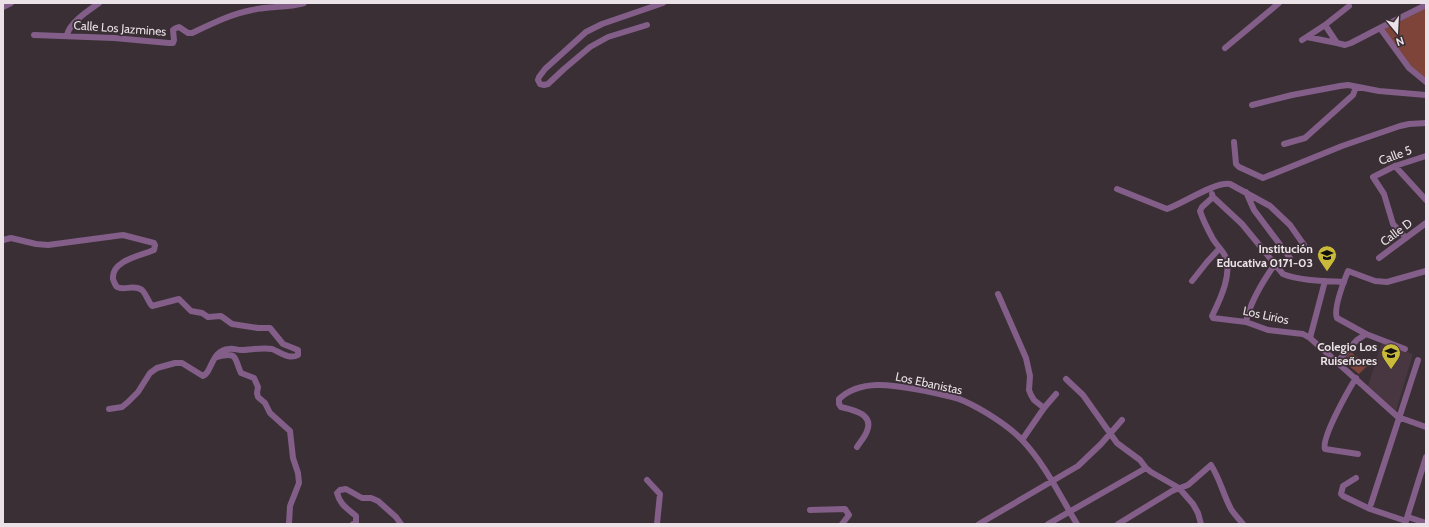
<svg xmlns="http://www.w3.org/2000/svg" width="1429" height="527" font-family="Cabin,sans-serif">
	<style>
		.built { fill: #483741 }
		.green { fill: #7e4339 }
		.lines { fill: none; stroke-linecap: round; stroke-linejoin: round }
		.street { stroke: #825e89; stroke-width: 6 }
		.labels { text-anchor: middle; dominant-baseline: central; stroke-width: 3.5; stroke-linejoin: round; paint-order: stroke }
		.street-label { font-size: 12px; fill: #eae2e6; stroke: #3a2f35 }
		.poi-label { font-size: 12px; font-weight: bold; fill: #eae2e6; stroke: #3a2f35; text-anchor: end }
	</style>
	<rect width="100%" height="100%" fill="#3a2f35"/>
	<!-- built -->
	<path class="built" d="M1382,342l31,12 -17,57 -28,-25z"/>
	<!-- green -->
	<path class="green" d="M1426,8v72l-16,-14 -27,-36z
		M1351,352l16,14 -8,8 -16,-13z"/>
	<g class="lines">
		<!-- street -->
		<path class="street" d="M3,7l8,-4
			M647,25l-39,12 -18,10 -26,22 -16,15 -4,1 -4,-1 -2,-4 1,-3 6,-8 41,-37 16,-8 61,-21
			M1325,25l24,-19
			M1380,28l29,40 17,14
			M34,35l80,3 55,5h4l1,-3 -1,-10 3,-2 3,-1 9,6h4c19,-9 39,-19 60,-23 17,-4 35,-2 52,-7
			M67,35c2,-12 22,-25 32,-32
			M1307,37l30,6
			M1302,40l23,-15 12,18 8,2 6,-2 29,-15 46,-23
			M1225,48l54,-45
			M1252,105l40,-10 48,-9 8,-1 31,6 47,4
			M1234,142l2,22 3,3 24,11 79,-32 58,-20 9,-2 17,-1
			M1284,144l21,-6 48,-43 3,-8
			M1395,166l31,34
			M1117,189l50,20c17,-6 47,-27 63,-25l40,22 20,19 14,20
			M1246,192l8,18 36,48
			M1212,194l1,3 29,27 41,50c17,7 43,7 61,8
			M1213,197l-11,10 -2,4c3,9 8,19 13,28 3,5 8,10 11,15 10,17 -4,46 -12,62l1,2 33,4 22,8 35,4 7,4 88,79 28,10
			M1406,238l-13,-14 -9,-30 -11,-17 22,-11 31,-10
			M3,240l8,-2 25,6 12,1 75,-10 31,8 1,2 -1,5c-11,5 -43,10 -41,29 1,3 2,6 4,8 7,4 17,-3 25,3 4,4 6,11 10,16l27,-7 12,12 11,2 6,4 13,-1 11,8 26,4h12l13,16 15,6v5c-9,5 -18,-3 -26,-6 -10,-2 -21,1 -31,1 -4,0 -8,-2 -12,-1 -18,1 -17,24 -26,27l-21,-13h-7l-18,5 -7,5 -12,19 -10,10 -6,5 -13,2
			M1379,258l47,-35
			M1192,281l15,-19 12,-13
			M998,294l28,64 4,18 -1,14 2,5 3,5 10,8
			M1246,322c4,-20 17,-41 29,-58
			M1310,338l15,-57
			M1405,349l-39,-15 -29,-16c-4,-9 7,-37 11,-47l27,10 12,1 39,-11
			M217,357c22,-6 17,2 24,16l13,5 4,9 -1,6 1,4 7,6 5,10 20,18 3,27 5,15 1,10 -9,23 -1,18
			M1337,362l20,-22 9,-6
			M1356,378c-7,11 -35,60 -31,71l33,5
			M1066,379l17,16 34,48 23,17 6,8 5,4 28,16 14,16 5,9 3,11
			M1022,440l22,-32 12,-14
			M857,447c3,-5 8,-10 10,-16 7,-17 -14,-21 -26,-24l-2,-3v-5c23,-22 59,-13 87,-8 12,3 27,5 38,10 18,8 45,25 58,39 23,24 38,56 55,84
			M1356,478l-13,8 -2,8 2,2 27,13 36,12
			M647,480l13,14 -3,30
			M1371,504l47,-144
			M810,510l35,-1 4,6 -7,9
			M1408,517l18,6
			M353,524l3,-2v-6c-8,-7 -16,-11 -19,-23l3,-3 6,-1 16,9h9l7,3 18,16 5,7
			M979,524l99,-58 23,-22 21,-24
			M1048,524l98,-56
			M1118,524l54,-33 16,-6 23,-20c9,14 12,29 20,44 3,5 8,10 12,15
			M1405,524l21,-67"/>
	</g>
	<!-- icons -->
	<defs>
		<symbol id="school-pin" viewBox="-11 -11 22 30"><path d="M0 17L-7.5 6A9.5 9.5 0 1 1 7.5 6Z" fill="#caba39" stroke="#3a2f35"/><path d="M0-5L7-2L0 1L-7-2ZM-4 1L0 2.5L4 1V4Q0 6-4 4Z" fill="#111"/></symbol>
	</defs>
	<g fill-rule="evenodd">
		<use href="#school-pin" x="1316" y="244" width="22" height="30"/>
		<use href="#school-pin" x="1380" y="342" width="22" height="30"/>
	</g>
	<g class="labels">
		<!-- street labels -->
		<g class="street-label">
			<text transform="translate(120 28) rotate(4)">Calle Los Jazmines</text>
			<text transform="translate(1395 155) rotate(-20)">Calle 5</text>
			<text transform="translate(1396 232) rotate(-37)">Calle D</text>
			<text transform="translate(1266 315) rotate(12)">Los Lirios</text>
			<text transform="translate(929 383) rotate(12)">Los Ebanistas</text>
		</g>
		<!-- poi labels -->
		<g class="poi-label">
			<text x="1313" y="248">Institución<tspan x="1313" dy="14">Educativa 0171-03</tspan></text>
			<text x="1377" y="346">Colegio Los<tspan x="1377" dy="14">Ruiseñores</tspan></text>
		</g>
	</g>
	<!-- border -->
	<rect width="1429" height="527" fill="none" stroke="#eae2e6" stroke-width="8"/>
	<!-- north arrow -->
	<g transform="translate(1397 32) rotate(162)" stroke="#3a2f35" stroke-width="3" paint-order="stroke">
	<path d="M0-3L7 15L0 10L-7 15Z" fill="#eae2e6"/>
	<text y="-6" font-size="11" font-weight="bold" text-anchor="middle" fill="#eae2e6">N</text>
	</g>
</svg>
